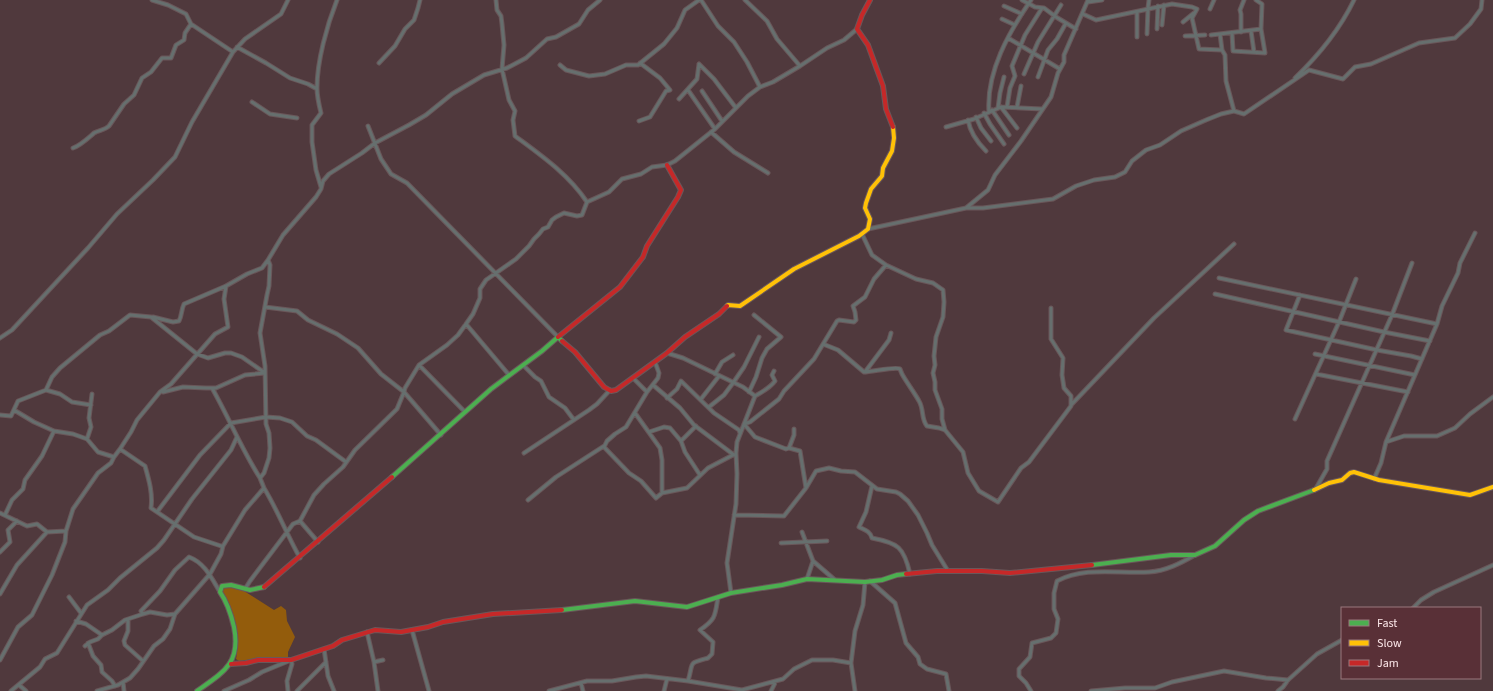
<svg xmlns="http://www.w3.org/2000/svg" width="1493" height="691" font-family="'Source Sans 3',sans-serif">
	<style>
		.forest { fill: #935c0c }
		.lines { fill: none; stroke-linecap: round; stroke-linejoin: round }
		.street-casing { stroke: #6a575a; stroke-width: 5 }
		.fast-casing { stroke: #6a575a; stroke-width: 6 }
		.slow-casing { stroke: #6a575a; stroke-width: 6 }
		.jam-casing { stroke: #6a575a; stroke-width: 6 }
		.street { stroke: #666f6e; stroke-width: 3 }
		.fast { stroke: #4caf50; stroke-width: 4 }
		.slow { stroke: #ffc107; stroke-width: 4 }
		.jam { stroke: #c62828; stroke-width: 4 }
	</style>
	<rect width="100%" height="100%" fill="#50393d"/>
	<!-- forest -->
	<path class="forest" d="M228,586l16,5 30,19 7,-4 5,4 1,11 8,16 -7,15v5l-27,1 -22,3 -3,-2c3,-16 1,-35 -5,-50 -3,-7 -9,-12 -9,-20l2,-2z"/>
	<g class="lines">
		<defs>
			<path id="street" d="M152,0l16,5 18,9 5,10 42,28
				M496,0l1,10 4,6 1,8 2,21 -2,24 7,31 6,11 -2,9 2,16c27,20 53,38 72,66
				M701,0l17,26 16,16 13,20 13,25
				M745,0l22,21 10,18 23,27
				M1022,0l13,7 9,1 12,9 20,12
				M1088,2l14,-2
				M1004,6l18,8
				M1210,9l4,-9
				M1083,14l13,6 76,-16 20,3 5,2 -5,9 7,31 23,1
				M1002,19l13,6
				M1183,22l11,-9
				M1162,25l2,-20
				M1157,29l1,-23
				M1251,31l3,21
				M1241,32v-18l-1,-4 4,-10
				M1232,33l1,18 32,2 -4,-24 1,-25 -6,-4
				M1147,34l1,-26 1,-8
				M1220,34l2,16 3,5 1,26 8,30
				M1211,35l50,-6
				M1185,36l20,-1
				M1137,37v-25
				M1008,38l52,31
				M237,47l29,16 24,15 18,6 9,5
				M379,63l16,-17 10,-17 9,-9 4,-12 2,-8
				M699,64l15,15 22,29
				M560,65l6,5 23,6 16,-2 21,-9h12l26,-21 13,-16 8,-18 14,-10
				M1024,74l14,-32 23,-37
				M1038,77l10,-27 9,-11 9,-16
				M1295,78c23,-22 45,-49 59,-78
				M688,90l27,39
				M702,91l20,30
				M679,99l18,-20 2,-15
				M252,102l18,12 27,4
				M1001,107l16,21
				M1007,107l3,-19 5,-12 -3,-10 13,-31 17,-27
				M1017,107l4,-21
				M998,108l2,-15 4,-16
				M992,110l17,25
				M989,112c-3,-40 20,-80 42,-112
				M984,113l6,11 14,20
				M976,117l5,11 10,13
				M968,120c2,12 10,23 18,31
				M639,121l11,-4 16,-26 4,-1 -10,-12 -20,-15
				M368,126l13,33 10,15 16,9 151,154
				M946,127l28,-8 27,-12 41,2
				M711,132l23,20 34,21
				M73,148c8,-3 14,-9 21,-15 5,-3 11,-3 15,-7l15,-22 10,-9 8,-17 9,-6 11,-14h9l5,-13 8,-5 1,-7 6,-9
				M321,187l-5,-17 -4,-28v-17l9,-12c-2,-8 -4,-17 -4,-25 0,-27 10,-63 20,-88
				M966,208h17l70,-9 23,-13 18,-6 21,-3 10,-5 7,-11 14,-11 14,-5 21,-14 25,-11 15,-6 13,-3 10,3 65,-44 34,9 12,-12 16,-3 48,-21 36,-5 15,-14 11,-15 1,-9
				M868,229l98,-21 22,-18 7,-15 26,-34 30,-44 7,-24 6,-11v-7l24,-55
				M886,265l30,14 17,4 10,7 1,12 -1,15 -7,20 -2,19 1,9 -2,8 2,9v8l7,19v10l3,11
				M1219,278l218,46
				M1215,294l169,38 46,9
				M1300,295l-14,35 91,20 34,6 11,3
				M265,307l32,4 11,9 29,14 21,14 23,26 23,18 -7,17 -42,41 -12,17 -19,17 -10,11 -14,26 18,21
				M153,317l20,5 6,-1c3,-5 2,-11 5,-17l42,-18
				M466,324l43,51
				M0,338l12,-8 76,-82 29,-34 36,-34 22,-23 17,-35 41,-70 12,-13 36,-25 7,-14
				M823,344l15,6 26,22c8,0 32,-6 36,-3l2,5c5,9 12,18 17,27 5,8 2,18 8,25l12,2 6,2 18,22 5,21 11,18 19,11 23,-34 8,-6 42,-56v-10l-7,-8 -2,-13 1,-17 -12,-19v-31
				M667,353l16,5 60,29 12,9 -18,46 -1,11 1,21 -1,30 -9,59 4,30
				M1315,354l100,21
				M655,362l4,11 -1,5 -11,14 -21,35 -11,7 -8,7 -3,6 25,26 12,8 15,17 6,-5 25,-5 21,-20 25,-13
				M419,365l46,47
				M523,365l12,12 6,4 8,16 16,11 9,12
				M865,372l24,-32 2,-7
				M715,374l7,-12 11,-7
				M1316,374l92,18
				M633,378l14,14
				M733,383l11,-16 15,-30
				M653,385l27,23 14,17 40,30
				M212,388c17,30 30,62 48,90
				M46,390l6,-13 8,-9 40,-33 9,-4 21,-16 21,2 46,37 11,4 17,-5h6l11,4 23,16
				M163,392l20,-5 23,1h10l29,-13 20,-2
				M749,392l7,-15 6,-19 5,-9 14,-12 -27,-22
				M755,396c7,-4 15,-8 20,-15l-3,-6 2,-4
				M667,398l10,-9 4,-8 33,32 25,17 1,3
				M701,399l18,-23
				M1072,404l82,-86 80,-74
				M709,407l15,-12 9,-12
				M635,413l25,35 2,12v33
				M0,415l11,1 7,-15 28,-11 14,4 12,8 19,3
				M1295,419l44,-97 17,-43
				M794,429v6l-5,13 -3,1 -31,-12 -11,-13 6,-2 29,-23 5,-8 30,-32 23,-38 2,-1 15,2 2,-2 -1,-8 -2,-6 12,-9 9,-18 12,-14 -14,-10 -10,-21
				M54,431l19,3 14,5 4,-12 -2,-9 3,-24
				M649,432l15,-5 6,1 11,13 15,-15
				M441,435l-37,-43 1,-4 14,-23 28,-20 11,-10 8,-11 7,-10 7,-16v-9l6,-9 30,-21 13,-13 5,-7 5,-5 4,-5 5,-2 4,-7 4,-3 8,-4 13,3 5,-1 5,-13 22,-10 13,-13 19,-5 11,-7 15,-2 8,-4 40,-32 33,-33 12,-9 13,-5 27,-16 27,-18 17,-8 13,-11
				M681,441l4,11 15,23
				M1386,442l51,-118 5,-18 16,-33 2,-10 15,-30
				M120,449l11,-17 6,-12 23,-28 11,-8 44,-50 13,-7 -4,-28 2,-13 21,-12 15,-6 6,-8
				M524,453l65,-43 8,-6 13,-14
				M114,457l6,-8 25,17c4,14 8,28 6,42l43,29 27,9h2
				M1374,479l7,-16 5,-21 18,-6h33l18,-8 15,-14 23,-17
				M872,486l-6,26 -7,15c6,3 11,4 13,11 26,5 32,9 38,36
				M264,488c14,23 23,47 36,70
				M806,488l10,-17 13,-3 12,3 14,1 22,17 19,3 4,2 8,7 10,14 9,18 5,12 16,26
				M1315,490l12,-21v-8l65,-146 20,-52
				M528,500l28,-23 48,-31
				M157,512l43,-57 31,-32 35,-6 14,1 12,4 15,14 9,4 30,22
				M0,513l27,13 10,-2 10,8 19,-1
				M5,515l7,-15 11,-11 2,-9 17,-24 12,-25 -20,-9 -20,-12
				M734,515l50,1 22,-28 -6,-37 -11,-3
				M802,532l11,29 -6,18
				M781,543l46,-2
				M0,552l10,-10 -2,-12 9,-9
				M813,561l22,19
				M870,581l25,22 11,40 12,14 2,7 7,5 19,5 3,17
				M245,589l5,-8 43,-57 7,-3
				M0,594l17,-29 30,-33
				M69,597l12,16
				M1413,608l8,-8 13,-8 59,-27
				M143,614l-2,-3 19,-20 15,-21 14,-13c16,6 23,22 31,35
				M128,619v12l-4,10 1,4 18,16
				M76,621l10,3 16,11
				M412,630l17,61
				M367,632l7,30
				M88,643l5,13 8,9 1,7 10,9 3,5
				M85,646l5,-4 8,-3 4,-4 10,-5 13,-10 18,-6 7,-2 17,3 8,-1
				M324,649l4,27 6,15
				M0,660l18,-33 14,-12 20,-40 13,-33 1,-11 7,-22 25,-36 13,-10 3,-6 -16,-5 -11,-13
				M851,663l4,28
				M688,681c6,-20 -1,-17 20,-23l4,-4 1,-12 -13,-12c16,-11 15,-14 18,-33
				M123,682l1,9
				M581,683l2,8
				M19,685l7,6
				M11,691l29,-24 5,-8 12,-6 30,-48 21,-15 12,-12 37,-30 7,-8 28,-41 39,-49 6,-13
				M97,691l21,-6 12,-7 8,-9 16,-23 9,-7 7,-10 5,-15 35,-40 11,-20 2,-8 22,-36 19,-22 -4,-10 4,-5 5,-15 1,-10 -1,-15 -3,-9 -1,-58 -5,-33 7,-38 2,-9 1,-21 -2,-5 15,-25 33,-38 5,-8 2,-8 6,-7 33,-21 13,-10 34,-18 17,-10 26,-21 32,-19 23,-7 19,-10 21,-19 9,-2 23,-13 9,-14 12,-10
				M224,691l25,-11 13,-8 29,-12 1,4 -5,17 1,10
				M297,691l29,-29
				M378,691l-4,-29 9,-2
				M549,691l38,-10h25l24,-4 10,-1 42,5 54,9 41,-11 11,-10 18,-9h21l18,3 4,-32 8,-26 2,-23
				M664,691l3,-12
				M771,691l5,-10
				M1031,691l-5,-8 -7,-7v-7l11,-12 2,-14 19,-5 5,-5 2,-14 -4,-10v-16l3,-12c28,-15 62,-7 92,-9 17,-1 32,-9 46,-17
				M1091,691l34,-3h30l17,-6 52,-11 42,7 22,2
				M1278,691l5,-4 5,-7 29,-26 25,-14"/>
			<path id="fast" d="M392,477l99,-88 51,-38 16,-14 4,4
				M1092,565l79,-10h24l20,-9 29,-26 14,-9 56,-21
				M562,610l73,-9 52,6 44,-14 51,-8 25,-6 58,3 17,-2 15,-5 9,-1
				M197,691c27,-19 44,-28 37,-64 -3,-13 -7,-25 -14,-35l2,-6 9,-1 19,5 14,-3"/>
			<path id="slow" d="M727,306l1,-1 12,1 54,-37 65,-33 9,-7 2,-10 -5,-11 1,-5 5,-14 11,-13 1,-8 9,-17 2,-13 -1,-11
				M1314,490l15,-7 13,-3 8,-7 4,-1 25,8 91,15 23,-8"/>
			<path id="jam" d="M870,0l-8,15 -5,14 11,16 15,41 3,23 7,18
				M558,337l62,-50 23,-30 4,-11 31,-49 3,-7 -14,-25
				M562,341l13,11 29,35 7,4 5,-1 51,-37 18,-16 34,-23 8,-8
				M906,574l31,-3h45l28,2 82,-8
				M264,587l128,-110
				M231,664l15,-1 12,-3h33l42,-14 9,-6 33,-10 26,2 27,-5 15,-5 50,-8 69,-4"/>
		</defs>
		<!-- street casing -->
		<use href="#street" class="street-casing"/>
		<!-- fast casing -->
		<use href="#fast" class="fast-casing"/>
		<!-- slow casing -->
		<use href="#slow" class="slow-casing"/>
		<!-- jam casing -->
		<use href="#jam" class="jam-casing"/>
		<!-- street -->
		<use href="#street" class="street"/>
		<!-- fast -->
		<use href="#fast" class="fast"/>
		<!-- slow -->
		<use href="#slow" class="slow"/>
		<!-- jam -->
		<use href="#jam" class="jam"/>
	</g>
	<!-- legend -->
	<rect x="1341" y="607" width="140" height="72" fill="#593037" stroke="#9a797e"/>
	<rect x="1349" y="620" width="20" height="6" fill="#4caf50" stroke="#9a797e"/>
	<text x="1377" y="627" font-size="12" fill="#fce7e9">Fast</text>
	<rect x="1349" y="640" width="20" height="6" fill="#ffc107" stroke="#9a797e"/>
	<text x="1377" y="647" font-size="12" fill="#fce7e9">Slow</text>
	<rect x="1349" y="660" width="20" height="6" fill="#c62828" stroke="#9a797e"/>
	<text x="1377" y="667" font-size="12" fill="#fce7e9">Jam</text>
</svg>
